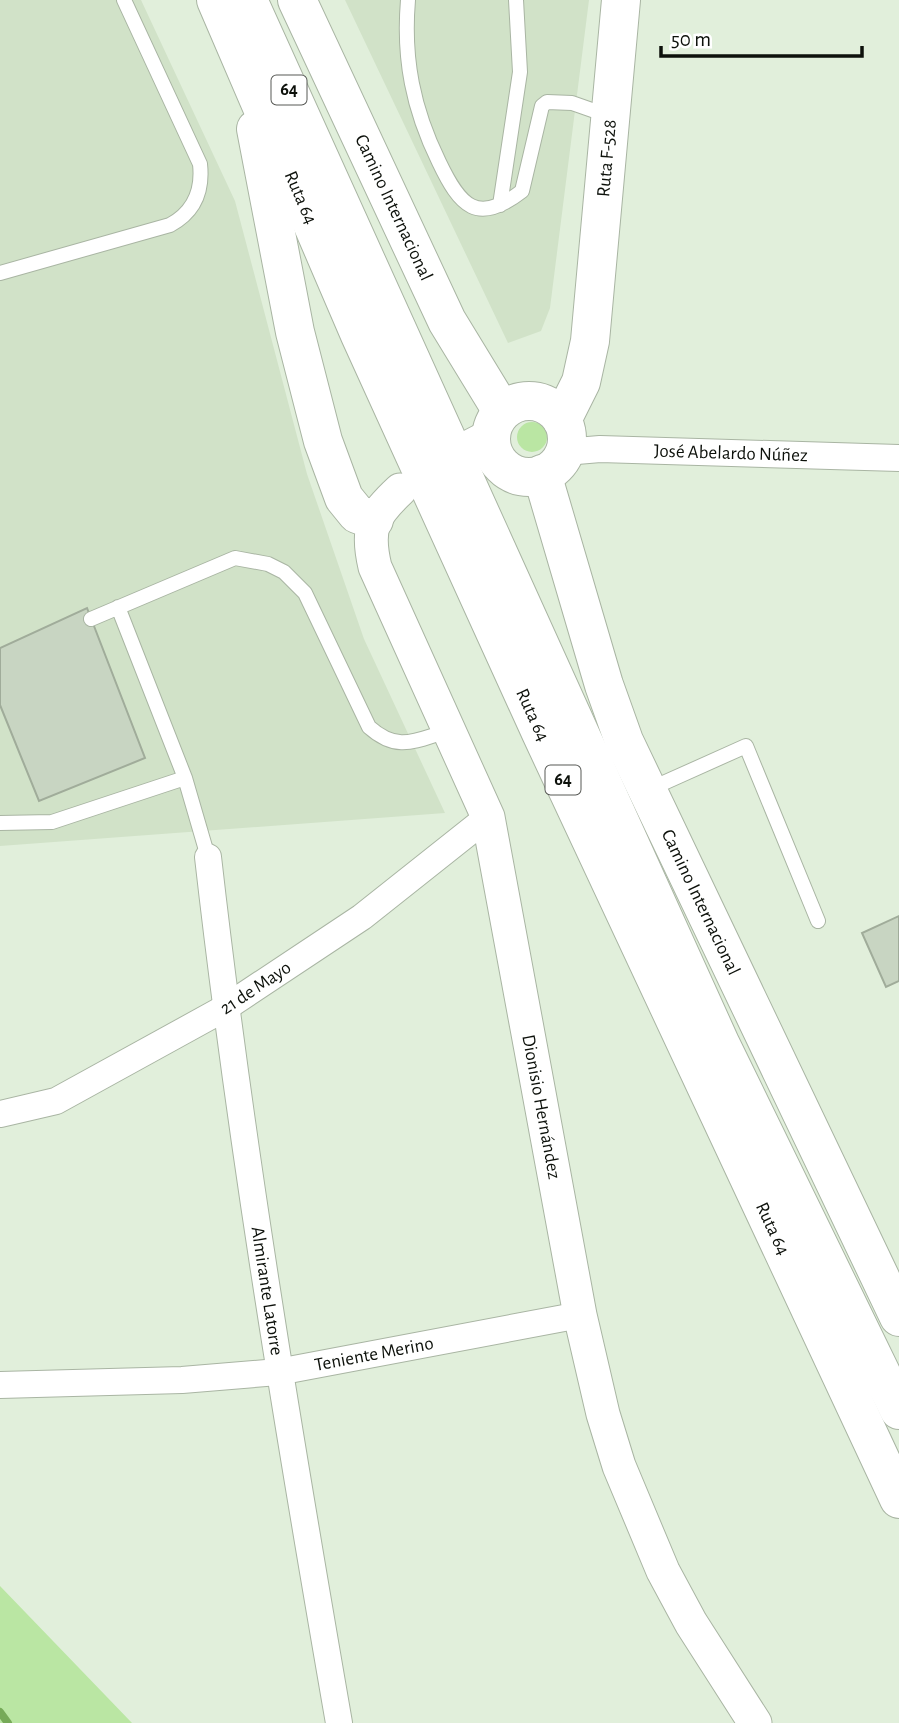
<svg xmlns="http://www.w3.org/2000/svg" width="899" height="1723" font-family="'Alegreya Sans',sans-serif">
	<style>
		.built { fill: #d1e2c8 }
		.green { fill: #bae6a3 }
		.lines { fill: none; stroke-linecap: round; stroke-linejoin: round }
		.stream { stroke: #76aa58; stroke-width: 8 }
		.building { fill: #c8d5c2; stroke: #a0ac9a; stroke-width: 2 }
		.service-casing { stroke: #a9b5a3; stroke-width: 16 }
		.minor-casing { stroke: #a9b5a3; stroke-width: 28 }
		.tertiary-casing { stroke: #a9b5a3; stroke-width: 35 }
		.secondary-casing { stroke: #a9b5a3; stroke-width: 40 }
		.trunk-casing { stroke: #a9b5a3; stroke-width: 40 }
		.service { stroke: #fff; stroke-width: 14 }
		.minor { stroke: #fff; stroke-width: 26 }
		.tertiary { stroke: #fff; stroke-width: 33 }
		.secondary { stroke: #fff; stroke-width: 38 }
		.trunk { stroke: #fff; stroke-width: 38 }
		.labels { text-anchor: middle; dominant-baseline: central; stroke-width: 7; stroke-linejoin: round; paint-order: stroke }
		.shield { fill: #fff; stroke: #565854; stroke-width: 2 }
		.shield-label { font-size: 18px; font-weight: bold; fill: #0d110b }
		.street-label { font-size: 19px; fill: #0d110b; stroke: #fff }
	</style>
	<rect width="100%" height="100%" fill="#e1efdb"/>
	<!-- built -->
	<path class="built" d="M0,0h141l94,201 72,273 57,165 81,174 -445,33z
		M345,0h244l-39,308 -9,23 -33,12z"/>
	<!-- green -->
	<path class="green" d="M517 437a15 15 0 1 1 30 0a15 15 0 1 1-30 0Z
		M0,1586l132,137h-132z"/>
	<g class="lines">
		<!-- stream -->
		<path class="stream" d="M0,1712l8,11"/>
	</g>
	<!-- building -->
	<path class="building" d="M87,608l58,150 -106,43 -39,-96v-57z
		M899,916v65l-13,6 -24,-54z"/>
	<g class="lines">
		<defs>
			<path id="service" d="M408,0c-5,59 5,109 31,162 21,44 38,64 83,29l20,-85 5,-4 25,1 37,13
				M500,205l20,-133 -4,-72
				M0,273l170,-48c24,-13 33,-34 30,-61l-76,-164
				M118,607l67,171 23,79
				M91,619l144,-61 33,6 16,8 21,21 64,134c29,26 47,13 79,4
				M650,789l96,-43 72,175
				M0,823l52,-1 133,-44"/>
			<g id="minor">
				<path id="s1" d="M565,452l35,-3 299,9"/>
				<path id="s2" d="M208,857c33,290 81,578 131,866"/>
				<path id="s3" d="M0,1114l56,-13 169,-93 137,-91 126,-100"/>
				<path id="s4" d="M0,1385l182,-5 96,-8 302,-57"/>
			</g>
			<g id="tertiary">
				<path d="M465,449l25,-13"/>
				<path id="s5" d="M400,490c-28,26 -34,39 -25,77l113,250 92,498 23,99 16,52 44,105 28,52 64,100"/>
			</g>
			<g id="secondary">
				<path id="s6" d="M297,0l150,321 55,90"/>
				<circle cx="529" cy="439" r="38"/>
				<path id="s7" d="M562,420l19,-38 9,-41 31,-341"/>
				<path id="s8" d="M542,474l62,211 20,56 275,576"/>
			</g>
			<g id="trunk">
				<path id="s9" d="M216,0l144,335 181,398 358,766"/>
				<path d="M248,0l472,1043 179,367"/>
				<path d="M256,129l39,203 28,109 21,57 13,16 17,6"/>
			</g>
		</defs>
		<!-- service casing -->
		<use href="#service" class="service-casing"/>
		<!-- minor casing -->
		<use href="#minor" class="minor-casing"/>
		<!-- tertiary casing -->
		<use href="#tertiary" class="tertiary-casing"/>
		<!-- secondary casing -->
		<use href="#secondary" class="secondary-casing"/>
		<!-- trunk casing -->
		<use href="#trunk" class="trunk-casing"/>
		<!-- service -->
		<use href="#service" class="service"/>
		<!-- minor -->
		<use href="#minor" class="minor"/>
		<!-- tertiary -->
		<use href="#tertiary" class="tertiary"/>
		<!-- secondary -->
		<use href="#secondary" class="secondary"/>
		<!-- trunk -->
		<use href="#trunk" class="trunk"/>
	</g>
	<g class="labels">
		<!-- shield labels -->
		<g class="shield">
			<rect x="271.5" y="75.5" width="35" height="29" rx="5"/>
			<rect x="545.5" y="765.5" width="35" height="29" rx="5"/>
		</g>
		<g class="shield-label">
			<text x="289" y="90">64</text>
			<text x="563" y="780">64</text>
		</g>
		<!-- street labels -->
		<g class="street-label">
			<text stroke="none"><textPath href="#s7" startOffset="268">Ruta F-528</textPath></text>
			<text stroke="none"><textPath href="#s9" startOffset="215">Ruta 64</textPath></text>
			<text stroke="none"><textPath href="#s6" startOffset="229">Camino Internacional</textPath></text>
			<text stroke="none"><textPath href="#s1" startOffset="166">José Abelardo Núñez</textPath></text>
			<text stroke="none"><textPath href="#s9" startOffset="782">Ruta 64</textPath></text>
			<text stroke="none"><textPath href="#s8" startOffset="458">Camino Internacional</textPath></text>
			<text stroke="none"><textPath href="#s3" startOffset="287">21 de Mayo</textPath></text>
			<text stroke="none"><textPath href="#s5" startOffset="656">Dionisio Hernández</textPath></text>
			<text stroke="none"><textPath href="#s9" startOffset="1349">Ruta 64</textPath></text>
			<text stroke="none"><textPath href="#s2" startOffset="438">Almirante Latorre</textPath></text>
			<text stroke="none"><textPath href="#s4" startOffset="376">Teniente Merino</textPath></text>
		</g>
	</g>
	<!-- scale -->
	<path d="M661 46v10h201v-10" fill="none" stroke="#0d110b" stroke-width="3.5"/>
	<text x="671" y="46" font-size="21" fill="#0d110b" stroke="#ffffff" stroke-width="5" paint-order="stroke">50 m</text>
</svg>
